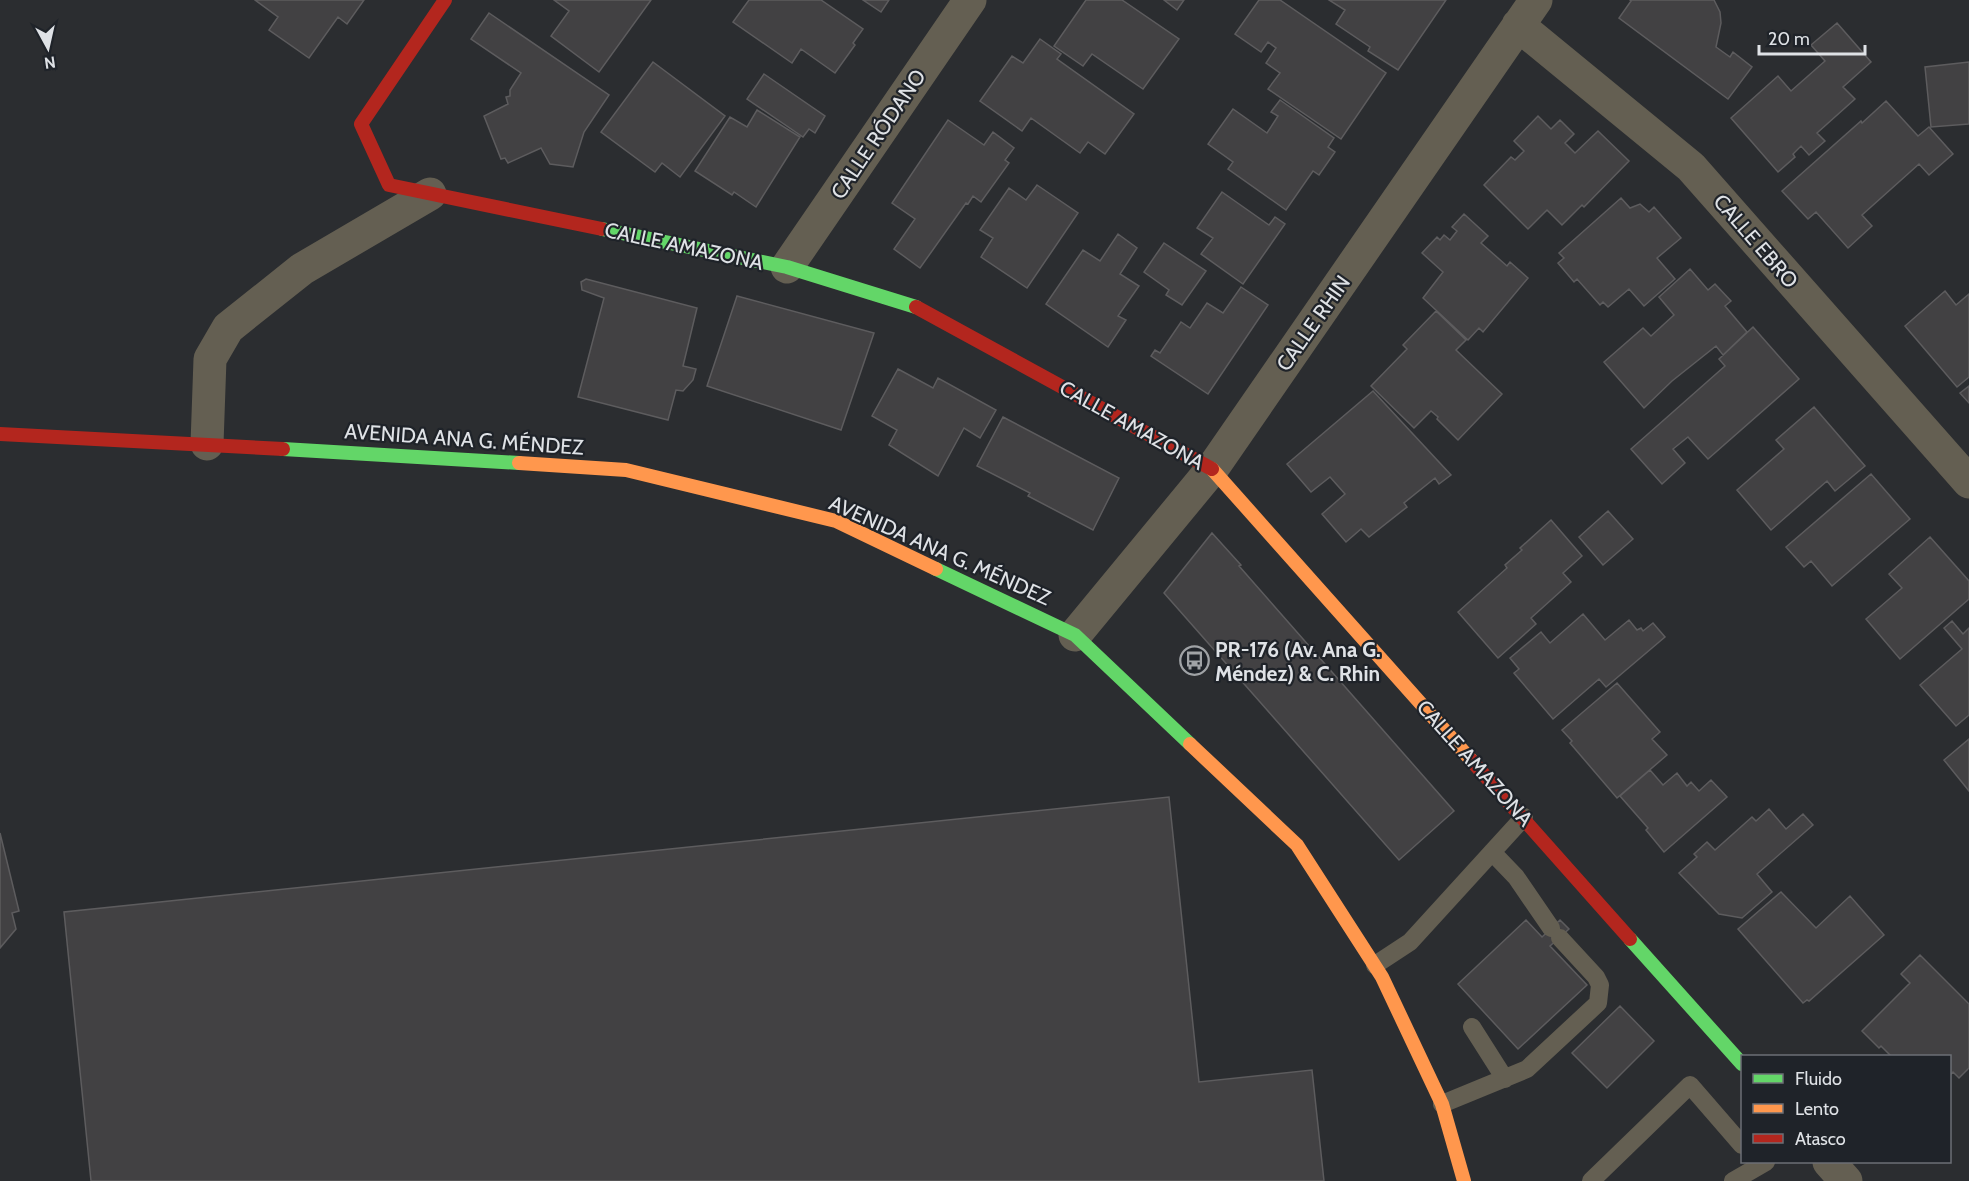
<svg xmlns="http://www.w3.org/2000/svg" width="1969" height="1181" font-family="Cabin,sans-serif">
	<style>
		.building { fill: #424143; stroke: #5d5c5e; stroke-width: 1.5 }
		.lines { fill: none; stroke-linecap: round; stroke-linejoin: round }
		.lane { stroke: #645f52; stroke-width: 18 }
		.street { stroke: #645f52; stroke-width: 33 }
		.fast { stroke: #63d668; stroke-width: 14 }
		.slow { stroke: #ff974d; stroke-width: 14 }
		.jam { stroke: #b3261e; stroke-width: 14 }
		.labels { text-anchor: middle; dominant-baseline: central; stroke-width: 4.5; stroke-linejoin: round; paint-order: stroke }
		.street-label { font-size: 21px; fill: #dfe2e6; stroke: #1f2329 }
		.poi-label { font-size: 21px; font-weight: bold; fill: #dfe2e6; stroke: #1f2329; text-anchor: start }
	</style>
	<rect width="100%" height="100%" fill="#2b2d30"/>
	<!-- building -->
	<path class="building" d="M255,0h109l-17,24 -9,-7 -29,41 -40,-28 9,-13z
		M554,0h97l-52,72 -48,-36 18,-25z
		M749,0h72l42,29 -10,14 2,2 -20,28 -34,-24 -9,14 -59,-41z
		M863,0h26l-8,12z
		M1086,0h36l57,39 -36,50 -51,-35 -9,12 -29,-20z
		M1164,0h20l-7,10z
		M1259,0h21l106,73 -45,66 -73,-50 12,-16 -14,-10 10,-15 -8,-6 -7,10 -26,-18z
		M1329,0h117l-48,70 -30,-19 2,-4 -34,-23 9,-14z
		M1630,0h84l6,12 1,11 -5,24 14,10 3,-5 19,15 -24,32 -109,-81 12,-17z
		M489,13l120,82 -25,37 -11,35 -23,-3 -9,-16 -33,15 -3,-5 -4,1 -17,-43 24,-12 -2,-7 4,-1v-6l11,-17 -50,-34z
		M1837,23l34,39 -28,25 12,12 -38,34 8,8 -16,14 -8,-9 -8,8 2,3 -17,15 -47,-54 47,-42 13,15 34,-30 -14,-16z
		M1040,39l21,15 -4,5 77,55 -29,40 -17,-12 -8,11 -49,-35 -9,13 -42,-30 32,-45 11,7z
		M653,62l72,54 -45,61 -18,-14 -7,9 -54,-40z
		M1969,62v62l-38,3 -6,-60z
		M764,74l61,42 -10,17 -6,-4 -6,8 -56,-38z
		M1280,100l54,38 -6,9 7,5 -16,23 -6,-4 -27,39 -58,-41 5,-7 -25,-18 25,-35 34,24 11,-17 -7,-4z
		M1886,101l32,35 11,-9 24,27 -24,21 -10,-11 -57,51 10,11 -24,22 -32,-36 -8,7 -26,-28 79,-70 1,2z
		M757,110l43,27 -44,70 -22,-15 -2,3 -37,-24 35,-54 17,10z
		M1538,116l13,13 9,-9 14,14 -9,9 10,10 23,-22 31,30 -45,46 -2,-2 -20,20 -15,-15 -19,19 -44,-44 27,-28 4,3 9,-9 -10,-10z
		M948,120l36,25 9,-13 21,16 -9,12 4,3 -28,39 -8,-6 -5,8 -2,-1 -46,65 -26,-19 21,-30 -23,-16z
		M1037,185l41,28 -51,75 -46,-31 12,-19 -13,-8 29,-42 17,12z
		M1222,192l47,33 6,-8 10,7 -42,60 -42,-30 12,-16 -16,-10z
		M1621,198l9,10 10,-4 9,8 5,-5 27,31 -24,20 18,21 -31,27 -15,-17 -21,18 -5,-5 -3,3 -23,-26 -3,3 -16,-19 6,-5 -5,-5z
		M1464,214l24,22 -7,7 26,23 3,-4 18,16 -45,54 -4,-4 -11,12 -45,-42 20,-26 -21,-19 15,-16 3,3 4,-5 6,5 7,-9 -5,-4z
		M1118,234l19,14 -17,26 19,12 -21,30 8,4 -18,27 -62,-43 37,-54 17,11z
		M1164,243l42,28 -24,34 -16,-10 3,-5 -25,-18z
		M1690,269l18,21 7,-6 16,17 -6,5 22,26 -24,23 -7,-9 -44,35 -28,27 -40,-46 39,-34 8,8 23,-21 -15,-18z
		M586,279l111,29 -14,58 13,3 -3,11 -10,11 -7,-1 -8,30 -90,-23 26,-99 -22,-8 -1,-8z
		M1241,287l27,18 -60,89 -57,-38 4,-6 5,3 21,-31 9,6 17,-25 16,10z
		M1945,291l11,14 13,-11v83l-12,10 -52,-61z
		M737,296l137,37 -33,97 -134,-44z
		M1436,311l30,29 -10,10 46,44 -44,46 -21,-21 1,-2 -7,-6 -17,17 -43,-42 36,-37 -4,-4z
		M1753,327l46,52 -91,80 -20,-22 -15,12 12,14 -23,21 -31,-35 94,-83 -6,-7z
		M898,369l35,19 5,-10 58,32 -16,28 -16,-10 -26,48 -49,-31 8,-15 -25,-14z
		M1969,386v17l-9,-10z
		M1373,391l78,84 -12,9 -4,-6 -31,25 3,4 -38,30 -8,-8 -15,13 -24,-28 23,-20 -15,-17 -19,15 -24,-28z
		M1814,407l51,59 -30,25 -8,-10 -56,49 -34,-40 47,-41 -8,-9z
		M1003,417l116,61 -26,52 -65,-34 2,-3 -53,-27z
		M1871,474l39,45 -78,67 -21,-25 -7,6 -18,-20z
		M1608,511l25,28 -30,26 -24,-28z
		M1551,520l31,36 -19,17 8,9 -40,36 5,6 -38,34 -40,-46 49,-44 -2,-3 17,-15 -2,-2z
		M1212,533l29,32 -2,1 215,245 -55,49 -235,-267z
		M1930,537l39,44v18l-69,60 -34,-40 36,-31 -13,-14z
		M1583,614l22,26 24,-20 8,10 4,-2 2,3 10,-8 12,14 -59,50 -7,-8 -46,40 -39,-46 5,-4 -9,-11 31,-26 9,11z
		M1952,621l11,13 6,-6v87l-13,11 -36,-41 42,-36 -18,-21z
		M1617,683l43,49 -8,7 15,16 -50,43 -47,-55 2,-2 -10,-11z
		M1969,739v52l-25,-31z
		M1650,770l13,15 14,-12 10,13 4,-4 8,9 12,-11 16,17 -63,55 -18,-22 2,-2 -28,-32z
		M1169,797l30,285 113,-12 12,111h-1233l-27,-269z
		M1769,809l17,20 17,-15 10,11 -56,49 15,18 -30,26 -23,-4 -40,-41 18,-16 -3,-3 13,-12 8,8 37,-33 4,4z
		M0,833l19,78 -7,2 4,16 -16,19z
		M1781,892l35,36 34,-32 34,39 -75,66 -2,-1 -4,3 -65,-74z
		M1526,920l16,17 18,-17 9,9 -19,17 37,39 -69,64 -60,-65z
		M1920,955l49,49v64l-10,10 -6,-6 -3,3v-19h-62l2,-1 -9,-9 -2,2 -17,-17 48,-48 -9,-9z
		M1620,1006l34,35 -47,47 -35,-35z"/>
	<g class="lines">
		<!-- lane -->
		<path class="lane" d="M1492,852l24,25 35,51
			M1375,965l35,-23 114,-125
			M1472,1027l33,52
			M1442,1104l85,-35 71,-66 2,-18 -4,-8 -36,-39
			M1591,1181l99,-96 52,60
			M1733,1181l33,-19"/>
		<!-- street -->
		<path class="street" d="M1518,25l173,142 278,315
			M787,267l183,-267
			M207,444l3,-85 18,-31 74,-59 128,-75
			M1075,635l137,-166 324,-469
			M1829,1162l17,19"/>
		<!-- fast -->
		<path class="fast" d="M602,229l185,38 129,40
			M283,449l236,14
			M936,569l139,66 115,109
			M1630,939l112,125"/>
		<!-- slow -->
		<path class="slow" d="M519,463l107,7 210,51 100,48
			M1212,469l259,291
			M1190,744l107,101 85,132 60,127 22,77"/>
		<!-- jam -->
		<path class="jam" d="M445,0l-84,124 28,61 213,44
			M916,307l296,162
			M0,434l283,15
			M1471,760l159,179"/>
	</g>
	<!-- icons -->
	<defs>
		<symbol id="bus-ring" viewBox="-11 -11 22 22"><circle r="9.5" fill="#1f2329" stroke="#a0a3a6" stroke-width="1.5"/><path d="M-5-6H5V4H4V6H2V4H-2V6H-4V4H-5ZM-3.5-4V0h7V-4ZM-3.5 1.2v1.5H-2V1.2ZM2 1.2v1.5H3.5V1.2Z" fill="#a0a3a6"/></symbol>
	</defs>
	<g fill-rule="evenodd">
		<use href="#bus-ring" x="1178" y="644" width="33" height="33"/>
	</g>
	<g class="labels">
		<!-- street labels -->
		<g class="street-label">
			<text transform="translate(878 134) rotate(-56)">CALLE RÓDANO</text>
			<text transform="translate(1756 241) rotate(49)">CALLE EBRO</text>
			<text transform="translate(684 246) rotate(12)">CALLE AMAZONA</text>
			<text transform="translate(1313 323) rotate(-55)">CALLE RHIN</text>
			<text transform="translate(1132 425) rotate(29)">CALLE AMAZONA</text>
			<text transform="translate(464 439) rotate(4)">AVENIDA ANA G. MÉNDEZ</text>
			<text transform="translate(940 550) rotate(24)">AVENIDA ANA G. MÉNDEZ</text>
			<text transform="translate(1475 763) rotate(48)">CALLE AMAZONA</text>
		</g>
		<!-- poi labels -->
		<g class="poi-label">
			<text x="1215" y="649">PR-176 (Av. Ana G.<tspan x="1215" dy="24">Méndez) &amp; C. Rhin</tspan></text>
		</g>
	</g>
	<!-- legend -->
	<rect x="1741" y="1055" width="210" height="108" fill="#1f2329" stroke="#6c6f75" stroke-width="1.5"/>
	<rect x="1753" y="1074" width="30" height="9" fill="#63d668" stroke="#6c6f75" stroke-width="1.5"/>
	<text x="1795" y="1085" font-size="18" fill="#dfe2e6">Fluido</text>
	<rect x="1753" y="1104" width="30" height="9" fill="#ff974d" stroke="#6c6f75" stroke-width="1.5"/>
	<text x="1795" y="1115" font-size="18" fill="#dfe2e6">Lento</text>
	<rect x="1753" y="1134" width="30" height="9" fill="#b3261e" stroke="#6c6f75" stroke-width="1.5"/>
	<text x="1795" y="1145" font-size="18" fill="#dfe2e6">Atasco</text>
	<!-- north arrow -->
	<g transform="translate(48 48) rotate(172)" stroke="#1f2329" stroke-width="4.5" paint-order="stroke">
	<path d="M0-4.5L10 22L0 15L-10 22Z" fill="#dfe2e6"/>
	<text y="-9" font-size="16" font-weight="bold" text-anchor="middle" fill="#dfe2e6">N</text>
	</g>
	<!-- scale -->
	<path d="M1759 45v9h106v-9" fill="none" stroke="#dfe2e6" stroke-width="3"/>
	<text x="1768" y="45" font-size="18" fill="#dfe2e6" stroke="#1f2329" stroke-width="4.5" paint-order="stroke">20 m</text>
</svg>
